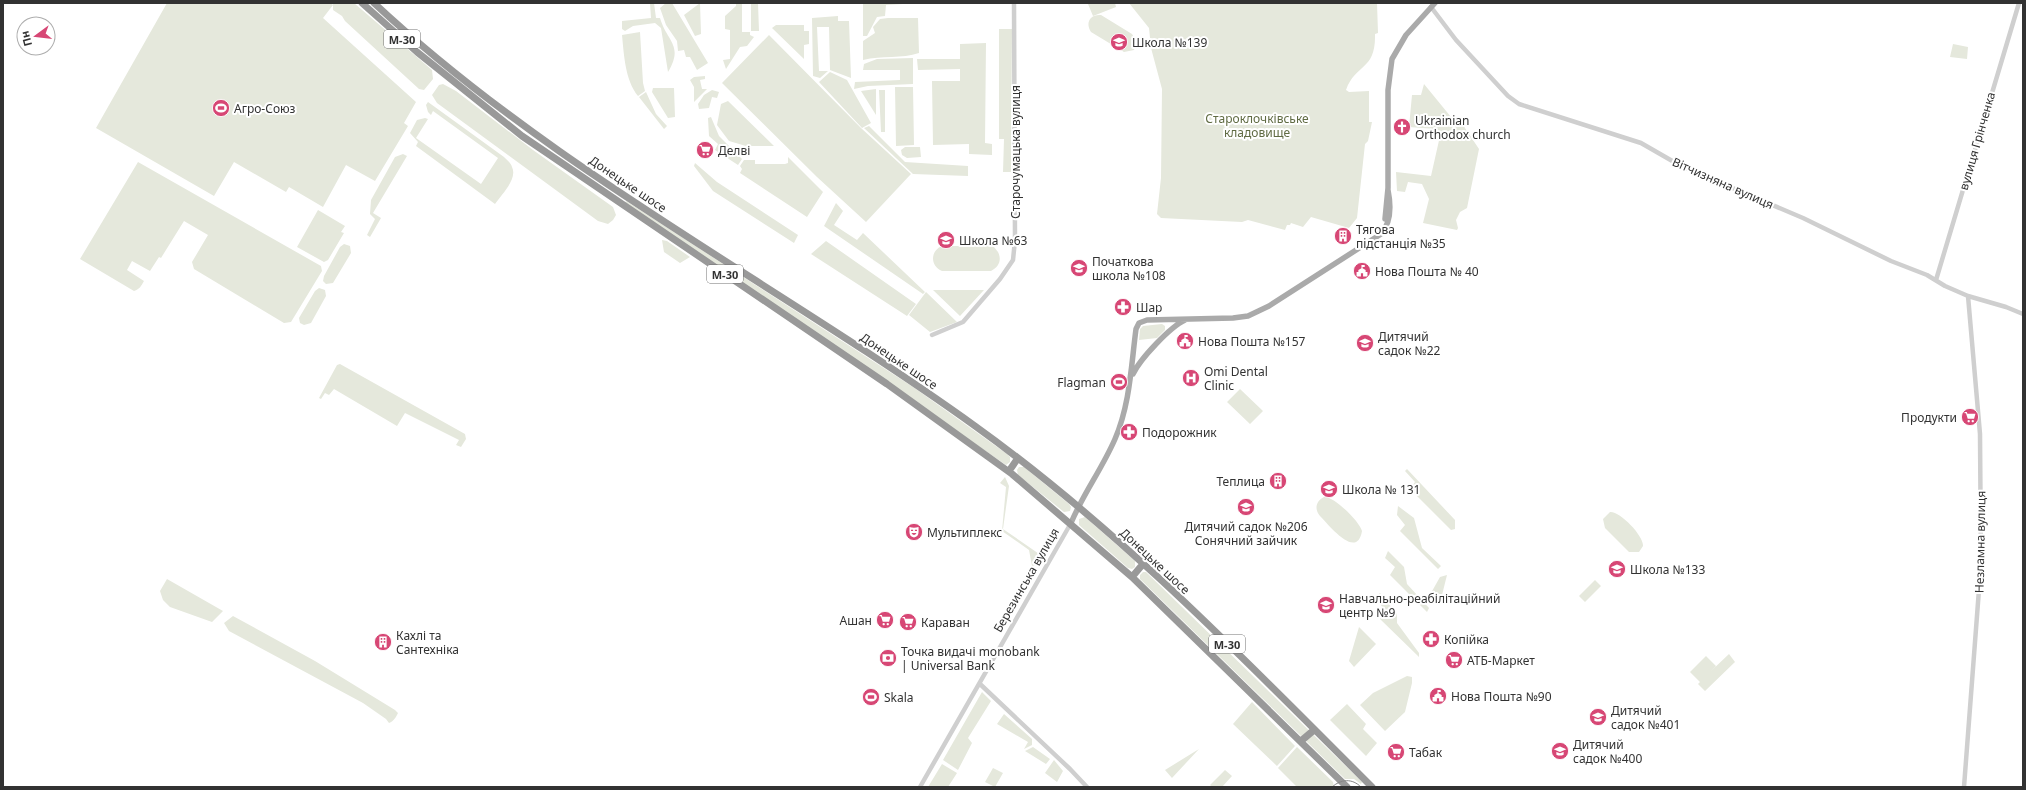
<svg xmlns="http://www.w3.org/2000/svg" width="2026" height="790" font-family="'Noto Sans',sans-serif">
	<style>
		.green { fill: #e5e8dc }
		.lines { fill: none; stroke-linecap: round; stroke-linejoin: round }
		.minor { stroke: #cfcfcf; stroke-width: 4.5 }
		.major { stroke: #aaa; stroke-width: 5.5 }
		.highway { stroke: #999; stroke-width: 7 }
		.tram { stroke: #878787; stroke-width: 1 }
		.labels { text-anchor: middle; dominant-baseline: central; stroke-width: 4; stroke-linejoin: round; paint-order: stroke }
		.shield { fill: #fff; stroke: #707070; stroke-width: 1 }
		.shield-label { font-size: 11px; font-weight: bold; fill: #323232 }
		.poi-label { font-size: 12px; fill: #323232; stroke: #fff; text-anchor: start }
		.park-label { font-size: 12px; fill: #606b43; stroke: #fff }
		.street-label { font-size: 12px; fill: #323232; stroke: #fff }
	</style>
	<rect width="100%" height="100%" fill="#fff"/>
	<!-- green -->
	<path class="green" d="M167,3h164l2,2 -10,13 93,84 -12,21 4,3 -33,55 -29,-16 -23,42 -34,-20 -3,5 -52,-30 -20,34 -118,-68z
		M333,3h21l78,67 1,9 -9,11 -5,-1 -74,-68 -3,-5 -9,-6z
		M650,3h4l2,15h4c7,24 24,27 8,54l-7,-44 -6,-5 -22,3 -8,5 -3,-2v-8l29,-3z
		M666,3h6l36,60 -11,7 -7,-13h-4l-2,-7 -6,1 -1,-10 -11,-16 -6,-17z
		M700,3l1,31 -6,2 -11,-21z
		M736,3h6v29h8v3l4,2 -7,9 -7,1 -14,22 -3,-9 7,-1v-29l-5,-1v-13l11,-10z
		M751,3h7l1,28h-8z
		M863,3h40v1l-17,1 -1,11 -8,1 -10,19h-4z
		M1115,3l1,4 -23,9 -5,-12z
		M1129,3h248l1,30 -3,1c1,37 -19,29 -29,56l3,2 20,-1v31h3l-4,19 -3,3 -8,74 -8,10 -38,-11 -8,10 -12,-4 -1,2h-3l-2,5 -37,-10 -6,2 -81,-4 -4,-4 4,-36 1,-89 -11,-41 -2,-20z
		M1101,15l31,19 5,9 -3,7 -10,2 -33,-20c-6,-9 -1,-18 10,-17z
		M838,16v5h11l2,57 -21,-8 -1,-43h-12l2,44h9l-8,7 -7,-2 -1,-58z
		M888,18h30l1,35c-17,6 -37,2 -56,7v-19l12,-8 -2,-6 7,-8z
		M776,25h28v6h5v13l-5,1v14l-32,-31z
		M999,29h13l-1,143h-8l1,-33h-5z
		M640,32l3,51 2,8 -7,5c-13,-16 -14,-41 -16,-61z
		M769,35l92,93 50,46 -45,48 -49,-45 -95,-94z
		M986,43l-1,100 7,1v11l-23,-1v-10l-36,1 -1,-64h28v-12l-42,1 -1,-11h43v-15z
		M1953,44l15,3 -1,12 -17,-2z
		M913,58v26l-45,2 -14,3 1,-7 45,-2v-10h-37l1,-6 13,-5z
		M830,72l17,8 24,43 -9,5 -43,-46z
		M705,76v3l-5,1 2,9h5l-13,13v-15l-4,-7 4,-3z
		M443,84l13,7 77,59 80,57 3,8 -3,5 -5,4 -10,-3 -161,-118 -5,-8 7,-10z
		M1424,84l27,33 8,2 20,30 -12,59 -7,4 -4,8 2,8 -1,2 -34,-7 6,-24 -7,-15 -14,-2 -3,10 -8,-1 -1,-19 35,4 9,-40 -4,-7 -27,-2 3,-32h9z
		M895,87h18l1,58 -18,1z
		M653,88h21l1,29 -7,1 -16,-26z
		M876,89v26l-15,-24z
		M712,90l7,2 -2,6 -5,-1 -3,11 -10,1 -1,-5 6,-9z
		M879,90h6v42h-4z
		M646,92l10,22 11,12 -3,3 -25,-32z
		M728,101l46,45h-28l-17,-5 -12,-16 4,-21z
		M428,102l76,55c3,3 7,6 8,10 6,12 -11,28 -17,37l-79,-58 2,-4 -8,-9 7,-13 8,-2 3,1 -12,19 65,46 17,-26 -65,-47 -2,4 -3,-3 -2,-7z
		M711,117l8,19 23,23 -4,6 -23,-15 3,-6 -9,-8 -1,-18z
		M869,126l36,36 63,4v10l-55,-2 -49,-46z
		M905,147h15l1,10 -14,1 -5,-3 -1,-5z
		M403,154l4,2 -34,57 8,5 -11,19 -3,-2 8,-16 -5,-5 1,-14 24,-43z
		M788,157l35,35 -16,25 -67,-44 2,-4 -2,-3 4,-6h11v4h30l3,-1z
		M138,162l183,104 1,5 -31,51 -7,1 -90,-54 -2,-7 16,-27 -24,-14 -23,37 -2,-1 -9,14 -18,-10 -5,9 17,11c-3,5 -4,8 -10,10l-54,-32z
		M695,163l22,19 81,53 -4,8 -81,-52 -19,-25z
		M626,201l287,186 94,67 3,3v5l-4,3 -3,-2 -378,-260z
		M836,203l7,8 -9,14 23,15 6,-7 62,59 -2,2 -99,-68z
		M318,210l27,16 -4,6 3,1 -16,27 -4,2 -27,-15z
		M662,240l5,1 23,16 -10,6 -16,-11z
		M826,241l90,63 -9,12 -96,-62z
		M344,244l6,2 1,7 -18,30 -7,1 -3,-3 1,-5 16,-29z
		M942,246h45l7,1 4,5c4,8 1,15 -7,19h-49c-12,-5 -12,-20 0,-25z
		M319,288l6,2 1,6 -15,27 -7,2 -4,-2 -1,-5 16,-27z
		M933,290h51l-24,26z
		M926,292l31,30 -27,10 -21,-17z
		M1162,324l3,2v4l-8,8 -18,2 1,-11 3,-3z
		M340,364l125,70 1,5 -5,8 -5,-2 3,-5 -54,-27 -8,13 -63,-37 -5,6 -4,-2 -4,6 -2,-1 18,-33z
		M1240,389l23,22 -13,13 -23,-22z
		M1019,467h5l45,37 2,3 -1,4 -6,1 -46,-37 -1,-5z
		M1407,469l48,51v9l-4,1 -41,-41 5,-7 -10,-11z
		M1005,477l4,9 -6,43 42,29 -3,5 -10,3 -3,-16 -27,-19 4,-44 -6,-4z
		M1324,497c10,-1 36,25 38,34 -5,30 -34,-7 -42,-15 -6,-7 -4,-15 4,-19z
		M1398,506l16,12 8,30 19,18 -3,3 -38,-38 5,-6 -8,-10z
		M1610,512c10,-1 34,24 33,34l-4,6h-10l-24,-24 -2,-9z
		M1085,517l50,44v6l-3,2 -4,-1 -49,-43v-6z
		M1388,551l16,16 3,17 22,24 -2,4 -37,-37 5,-8 -10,-9z
		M1143,572h3l216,210 -1,2 -7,-5h-9l-205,-200v-4z
		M1447,575l-7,28 -9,-10 9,-16z
		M167,579l56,32 -11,11 -42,-15 -7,-7 -3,-9z
		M1595,580l6,6 -16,16 -6,-6z
		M1380,593l17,21v9l22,30v4l-39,-38 5,-9 -10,-12z
		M233,616l82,45 80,49 3,3c-2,4 -4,8 -9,10l-3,-4 -23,-16 -134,-72 -5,-8z
		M1359,627l17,17 -22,23 -5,-6z
		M1729,654l6,8 -30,29 -7,-7 2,-2 -10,-10 16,-16 10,10 -6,6z
		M1407,676l5,1v6l-7,29 -20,19 -25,-26 13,-12z
		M982,692l9,9 -23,37 4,5 -14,27 -15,-10z
		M1252,702l43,44 -18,20 -44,-42z
		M1347,704l19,20 -3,5 14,14 -11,13 -36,-36z
		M1004,714l28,25v6l-8,4 4,-7 -31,-18z
		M1033,747l17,12 -4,5 -21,-13z
		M1297,747l36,35 1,5h-37l-19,-19z
		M1199,749l-27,29 -7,-8z
		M1054,760l9,11 -6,11 -12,-9z
		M942,764l15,9 -9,14h-20z
		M993,768l10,5 -8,14 -10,-5z
		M1225,770l7,6 -10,11h-10l-2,-2z"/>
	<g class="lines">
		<!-- minor -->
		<path class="minor" d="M1431,7l25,33 52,56 11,8 122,39 40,23 122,52 88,43 36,14 18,11 23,10 38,11 17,7
			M1936,280l83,-277
			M932,335l31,-13 37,-43 13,-19 2,-20 -1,-237
			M980,684l90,85 17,18
			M920,787l151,-264
			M1964,787l17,-224 -1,-129 -12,-138"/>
		<!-- major -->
		<path class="major" d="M1385,219l3,-31v-98l4,-31 14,-24 29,-32
			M1133,374c7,-15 37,-47 52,-54
			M1071,523c12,-29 31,-54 44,-84 15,-35 16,-72 21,-110l3,-6 8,-3 86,-2 15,-2 21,-10 112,-72c11,-12 10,-29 7,-44"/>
		<!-- highway -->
		<path class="highway" d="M362,3l55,49 105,84 365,248 125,90 120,103 215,210
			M374,3c180,168 402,280 601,423 145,104 271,235 397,361
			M1009,471l9,-13
			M1132,577l11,-13
			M1301,741l13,-11"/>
		<!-- tram -->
		<path class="tram" d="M1332,787c9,-8 20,-9 29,0"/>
	</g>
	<!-- icons -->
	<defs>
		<symbol id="school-disc" viewBox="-11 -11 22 22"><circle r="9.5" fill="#d74775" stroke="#fff"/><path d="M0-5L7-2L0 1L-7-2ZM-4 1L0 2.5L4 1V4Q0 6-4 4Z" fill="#fff"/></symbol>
		<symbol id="stadium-disc" viewBox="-11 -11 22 22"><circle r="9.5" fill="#d74775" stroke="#fff"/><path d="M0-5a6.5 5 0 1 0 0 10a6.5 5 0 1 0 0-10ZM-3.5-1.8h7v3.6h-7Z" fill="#fff"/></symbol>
		<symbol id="church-disc" viewBox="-11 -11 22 22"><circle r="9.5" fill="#d74775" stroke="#fff"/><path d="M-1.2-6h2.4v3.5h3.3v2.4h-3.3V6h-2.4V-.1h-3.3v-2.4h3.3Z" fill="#fff"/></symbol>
		<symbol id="supermarket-disc" viewBox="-11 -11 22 22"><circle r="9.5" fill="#d74775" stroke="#fff"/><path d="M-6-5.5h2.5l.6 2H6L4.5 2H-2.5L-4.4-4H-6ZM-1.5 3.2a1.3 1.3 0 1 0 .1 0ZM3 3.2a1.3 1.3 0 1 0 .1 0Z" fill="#fff"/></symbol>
		<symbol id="building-disc" viewBox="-11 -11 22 22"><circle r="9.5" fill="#d74775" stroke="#fff"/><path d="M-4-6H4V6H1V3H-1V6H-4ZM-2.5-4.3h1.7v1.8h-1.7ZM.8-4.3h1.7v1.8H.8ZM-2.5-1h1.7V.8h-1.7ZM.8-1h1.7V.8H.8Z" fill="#fff"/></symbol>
		<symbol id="civic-disc" viewBox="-11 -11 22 22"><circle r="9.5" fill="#d74775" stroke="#fff"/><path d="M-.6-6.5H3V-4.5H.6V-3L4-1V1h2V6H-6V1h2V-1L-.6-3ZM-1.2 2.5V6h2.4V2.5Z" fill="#fff"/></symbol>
		<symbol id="pharmacy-disc" viewBox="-11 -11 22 22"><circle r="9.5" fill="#d74775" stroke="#fff"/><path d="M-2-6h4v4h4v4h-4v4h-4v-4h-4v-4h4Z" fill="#fff"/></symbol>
		<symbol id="hospital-disc" viewBox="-11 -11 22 22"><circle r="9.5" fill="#d74775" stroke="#fff"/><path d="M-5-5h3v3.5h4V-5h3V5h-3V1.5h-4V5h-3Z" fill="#fff"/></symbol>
		<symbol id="theatre-disc" viewBox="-11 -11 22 22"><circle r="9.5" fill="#d74775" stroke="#fff"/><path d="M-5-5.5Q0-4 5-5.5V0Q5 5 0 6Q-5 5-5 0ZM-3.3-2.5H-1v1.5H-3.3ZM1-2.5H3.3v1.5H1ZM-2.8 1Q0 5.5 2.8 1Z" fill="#fff"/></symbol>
		<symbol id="bank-disc" viewBox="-11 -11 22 22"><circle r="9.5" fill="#d74775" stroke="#fff"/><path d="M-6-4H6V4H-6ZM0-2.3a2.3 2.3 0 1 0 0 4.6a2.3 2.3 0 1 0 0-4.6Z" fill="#fff"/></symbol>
	</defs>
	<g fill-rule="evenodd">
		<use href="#school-disc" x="1109" y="32" width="20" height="20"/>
		<use href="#stadium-disc" x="211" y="98" width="20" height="20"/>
		<use href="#church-disc" x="1392" y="117" width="20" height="20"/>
		<use href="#supermarket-disc" x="695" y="140" width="20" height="20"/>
		<use href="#building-disc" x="1333" y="226" width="20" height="20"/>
		<use href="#school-disc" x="936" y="230" width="20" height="20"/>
		<use href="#school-disc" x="1069" y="258" width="20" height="20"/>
		<use href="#civic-disc" x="1352" y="261" width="20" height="20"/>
		<use href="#pharmacy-disc" x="1113" y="297" width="20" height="20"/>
		<use href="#civic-disc" x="1175" y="331" width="20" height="20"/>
		<use href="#school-disc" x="1355" y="333" width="20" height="20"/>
		<use href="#hospital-disc" x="1181" y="368" width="20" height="20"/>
		<use href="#stadium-disc" x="1109" y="372" width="20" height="20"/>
		<use href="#supermarket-disc" x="1960" y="407" width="20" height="20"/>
		<use href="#pharmacy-disc" x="1119" y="422" width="20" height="20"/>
		<use href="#building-disc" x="1268" y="471" width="20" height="20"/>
		<use href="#school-disc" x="1319" y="479" width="20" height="20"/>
		<use href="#school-disc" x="1236" y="497" width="20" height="20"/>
		<use href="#theatre-disc" x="904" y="522" width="20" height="20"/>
		<use href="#school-disc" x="1607" y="559" width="20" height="20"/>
		<use href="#school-disc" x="1316" y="595" width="20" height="20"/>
		<use href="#supermarket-disc" x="875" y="610" width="20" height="20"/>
		<use href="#supermarket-disc" x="898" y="612" width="20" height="20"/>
		<use href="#pharmacy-disc" x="1421" y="629" width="20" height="20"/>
		<use href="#building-disc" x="373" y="632" width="20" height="20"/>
		<use href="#bank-disc" x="878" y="648" width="20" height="20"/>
		<use href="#supermarket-disc" x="1444" y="650" width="20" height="20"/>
		<use href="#civic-disc" x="1428" y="686" width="20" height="20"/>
		<use href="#stadium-disc" x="861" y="687" width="20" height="20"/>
		<use href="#school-disc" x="1588" y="707" width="20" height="20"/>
		<use href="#school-disc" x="1550" y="741" width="20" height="20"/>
		<use href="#supermarket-disc" x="1386" y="742" width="20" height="20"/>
	</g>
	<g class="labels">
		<!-- shield labels -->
		<g class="shield">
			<rect x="384" y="30" width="36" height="18" rx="3"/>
			<rect x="707" y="265" width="36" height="18" rx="3"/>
			<rect x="1209" y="635" width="36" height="18" rx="3"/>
		</g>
		<g class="shield-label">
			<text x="402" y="39">М-30</text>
			<text x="725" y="274">М-30</text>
			<text x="1227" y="644">М-30</text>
		</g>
		<!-- poi labels -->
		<g class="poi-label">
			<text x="1132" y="42">Школа №139</text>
			<text x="234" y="108">Агро-Союз</text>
			<text x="1415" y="120">Ukrainian<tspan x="1415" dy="14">Orthodox church</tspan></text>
			<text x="718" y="150">Делві</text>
			<text x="1356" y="229">Тягова<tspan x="1356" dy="14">пiдстанцiя №35</tspan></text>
			<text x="959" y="240">Школа №63</text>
			<text x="1092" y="261">Початкова<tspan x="1092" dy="14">школа №108</tspan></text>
			<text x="1375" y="271">Нова Пошта № 40</text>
			<text x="1136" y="307">Шар</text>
			<text x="1378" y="336">Дитячий<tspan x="1378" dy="14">садок №22</tspan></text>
			<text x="1198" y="341">Нова Пошта №157</text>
			<text x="1204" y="371">Omi Dental<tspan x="1204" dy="14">Clinic</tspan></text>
			<text x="1106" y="382" text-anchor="end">Flagman</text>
			<text x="1957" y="417" text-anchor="end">Продукти</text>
			<text x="1142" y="432">Подорожник</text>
			<text x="1265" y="481" text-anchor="end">Теплица</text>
			<text x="1342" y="489">Школа № 131</text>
			<text x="1246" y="526" text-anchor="middle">Дитячий садок №206<tspan x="1246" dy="14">Сонячний зайчик</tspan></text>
			<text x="927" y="532">Мультиплекс</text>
			<text x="1630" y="569">Школа №133</text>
			<text x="1339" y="598">Навчально-реабілітаційний<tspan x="1339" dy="14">центр №9</tspan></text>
			<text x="872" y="620" text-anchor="end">Ашан</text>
			<text x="921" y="622">Караван</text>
			<text x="396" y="635">Кахлі та<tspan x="396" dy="14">Сантехніка</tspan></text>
			<text x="1444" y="639">Копійка</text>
			<text x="901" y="651">Точка видачі monobank<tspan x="901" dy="14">| Universal Bank</tspan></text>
			<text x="1467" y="660">АТБ-Маркет</text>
			<text x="1451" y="696">Нова Пошта №90</text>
			<text x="884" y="697">Skala</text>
			<text x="1611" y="710">Дитячий<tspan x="1611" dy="14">садок №401</tspan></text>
			<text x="1573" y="744">Дитячий<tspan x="1573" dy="14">садок №400</tspan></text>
			<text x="1409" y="752">Табак</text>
		</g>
		<!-- park labels -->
		<g class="park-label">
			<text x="1257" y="118">Староклочківське<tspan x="1257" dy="14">кладовище</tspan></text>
		</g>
		<!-- street labels -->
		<g class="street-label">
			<text transform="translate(1977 141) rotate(-74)">вулиця Грінченка</text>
			<text transform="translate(1015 152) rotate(-90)">Старочумацька вулиця</text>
			<text transform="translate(1723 183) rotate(24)">Вітчизняна вулиця</text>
			<text transform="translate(628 184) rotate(34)">Донецьке шосе</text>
			<text transform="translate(899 361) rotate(34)">Донецьке шосе</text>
			<text transform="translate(1980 542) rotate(-89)">Незламна вулиця</text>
			<text transform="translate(1155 561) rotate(43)">Донецьке шосе</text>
			<text transform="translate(1026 580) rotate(-60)">Березинська вулиця</text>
		</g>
	</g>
	<!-- border -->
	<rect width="2026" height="790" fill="none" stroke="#323232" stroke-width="8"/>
	<!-- north arrow -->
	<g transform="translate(36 36) rotate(255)"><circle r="19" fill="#ffffff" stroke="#adadad"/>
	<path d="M0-3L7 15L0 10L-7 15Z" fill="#d74775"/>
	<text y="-6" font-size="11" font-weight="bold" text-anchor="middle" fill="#323232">Пн</text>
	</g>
</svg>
